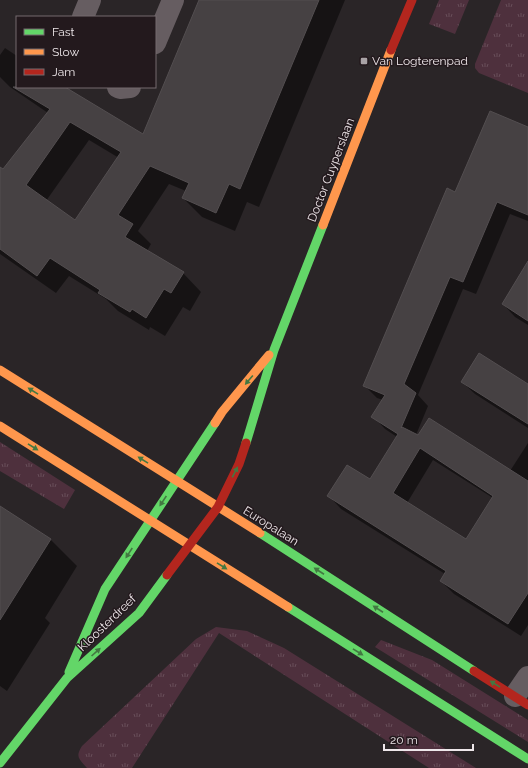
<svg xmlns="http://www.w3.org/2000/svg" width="528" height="768" font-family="Raleway,sans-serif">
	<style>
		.grass { fill: url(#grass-tufts) }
		.shadow { fill: #0007; fill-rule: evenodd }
		.building { fill: #464143; stroke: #534e50; fill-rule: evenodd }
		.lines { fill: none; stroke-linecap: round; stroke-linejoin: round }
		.street { stroke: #665d61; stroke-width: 22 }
		.fast { stroke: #63d668; stroke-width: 9 }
		.slow { stroke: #ff974d; stroke-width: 9 }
		.jam { stroke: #b3261e; stroke-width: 9 }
		.oneway { fill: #437842 }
		.poi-dot { fill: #a9a3a6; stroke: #23191d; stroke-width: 1.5 }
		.labels { text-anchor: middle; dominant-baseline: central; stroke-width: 3; stroke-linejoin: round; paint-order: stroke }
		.poi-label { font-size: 12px; fill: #eee7ea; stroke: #23191d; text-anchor: start }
		.street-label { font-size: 12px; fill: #eee7ea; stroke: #23191d }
	</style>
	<defs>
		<pattern id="grass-tufts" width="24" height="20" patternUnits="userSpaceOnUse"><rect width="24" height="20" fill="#4e303d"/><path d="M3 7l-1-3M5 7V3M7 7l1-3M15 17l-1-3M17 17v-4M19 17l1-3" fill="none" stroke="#684e59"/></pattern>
	</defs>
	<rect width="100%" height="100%" fill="#2a2527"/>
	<!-- grass -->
	<path class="grass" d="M439,0h30l-14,34 -26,-10z
		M501,0h27v93l-49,-20 -4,-5v-4z
		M0,442l75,48 -11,19 -64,-38z
		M216,627l31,4 37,17 192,120h-47l-210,-135 -87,135h-45c-8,-9 -12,-11 -5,-22l114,-107z
		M381,640l51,20 96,60v22l-153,-95z"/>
	<!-- shadow -->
	<path class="shadow" d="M200,0h145l-86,207 -12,-5 -12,29 -33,-14 -19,-19 3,-7 -17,-7 -31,47 13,13 -4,7 36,22 18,19 -11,19 -7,-4 -18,29 -15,-9 -1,3 -31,-19 -12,-12 -37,-23 -13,17 -56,-39v-79l48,-62 -38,-26 -10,-10v-22l5,-7 12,8v31h46l81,48zM89,140l30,18 -44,63 -29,-20z
		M528,128v93l-18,-7 -34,80 -13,-5 -45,106 10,11 -12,29 94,36 18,-28v182l-7,11 -67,-42 -13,-13 4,-7 -104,-65 -12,-13 42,-15 26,-44 -12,-8 -12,-13 10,-16 -6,-2 -13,-13 92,-192zM433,460l60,38 -27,43 -59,-38z
		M528,264v61l-13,-8 -12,-13z
		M462,382l66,3v43l-53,-34z
		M0,508l50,31 27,27 -32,52 5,5 -43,68 -7,-5z"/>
	<!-- building -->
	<path class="building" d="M199,0h120l-79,189 -11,-5 -13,29 -34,-15 7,-15 -39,-17 -32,49 15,9 -8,13 59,35 -13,21 -7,-4 -18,29 -14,-9 -2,3 -32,-19 2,-3 -50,-32 -13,18 -37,-27v-82l3,2 47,-60 -37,-22h52l78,47zM70,122l51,30 -46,68 -49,-35z
		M490,111l38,16v88l-31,-13 -34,80 -13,-5 -46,107 12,9 -15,35 1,-1 16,8 11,-17 99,63v112l-20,31 -68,-43 6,-10 -119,-75 20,-31 23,14 28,-45 -27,-17 14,-22 -22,-9 84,-198 8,4zM420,448l73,48 -27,43 -73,-46z
		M528,261v60l-26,-17z
		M479,353l49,31v40l-67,-42z
		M0,506l51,33 -51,81z"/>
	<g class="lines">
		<!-- street -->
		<path class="street" d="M83,17l7,-17
			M155,43l18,-43
			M118,87l2,1 10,-1
			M515,696l13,-19"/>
		<!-- fast -->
		<path class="fast" d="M246,443l28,-93 49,-125
			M260,533l214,138
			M288,607l240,152
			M69,672l36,-83 110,-166
			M0,763l67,-85 72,-65 28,-38"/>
		<!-- slow -->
		<path class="slow" d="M323,225l68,-175
			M0,370l260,163
			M215,423l7,-11 47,-57
			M0,426l288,181"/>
		<!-- jam -->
		<path class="jam" d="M391,50l21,-50
			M167,575l51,-68 21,-43 7,-21
			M474,671l54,34"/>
	</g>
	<!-- one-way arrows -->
	<defs><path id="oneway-solid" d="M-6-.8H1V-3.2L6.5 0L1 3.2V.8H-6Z"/></defs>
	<g class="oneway">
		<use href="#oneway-solid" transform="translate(249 380) rotate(130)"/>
		<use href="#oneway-solid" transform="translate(33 391) rotate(-148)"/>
		<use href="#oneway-solid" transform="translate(33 447) rotate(32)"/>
		<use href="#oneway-solid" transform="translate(143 460) rotate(-148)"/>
		<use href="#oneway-solid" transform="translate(235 472) rotate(-63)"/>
		<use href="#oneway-solid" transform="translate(163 501) rotate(124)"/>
		<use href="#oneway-solid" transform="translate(129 553) rotate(123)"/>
		<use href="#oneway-solid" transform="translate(222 566) rotate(32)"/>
		<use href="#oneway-solid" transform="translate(319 571) rotate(-147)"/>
		<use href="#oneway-solid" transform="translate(378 609) rotate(-147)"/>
		<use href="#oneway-solid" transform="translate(96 652) rotate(-42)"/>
		<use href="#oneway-solid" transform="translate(358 652) rotate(32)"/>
		<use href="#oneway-solid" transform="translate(495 684) rotate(-148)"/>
	</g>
	<!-- markers -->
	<rect class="poi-dot" x="360" y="57" width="8" height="8" rx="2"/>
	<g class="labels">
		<!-- poi labels -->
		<g class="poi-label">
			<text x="372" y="61">Van Logterenpad</text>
		</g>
		<!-- street labels -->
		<g class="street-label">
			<text transform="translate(331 170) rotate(-69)">Doctor Cuyperslaan</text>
			<text transform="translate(271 526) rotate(32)">Europalaan</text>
			<text transform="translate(107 623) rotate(-44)">Kloosterdreef</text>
		</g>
	</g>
	<!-- legend -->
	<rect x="16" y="16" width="140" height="72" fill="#23191d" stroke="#746b6f"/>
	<rect x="24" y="29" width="20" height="6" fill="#63d668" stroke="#746b6f"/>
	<text x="52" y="36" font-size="12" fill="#eee7ea">Fast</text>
	<rect x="24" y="49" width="20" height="6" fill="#ff974d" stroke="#746b6f"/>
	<text x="52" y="56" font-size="12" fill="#eee7ea">Slow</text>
	<rect x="24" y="69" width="20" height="6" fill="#b3261e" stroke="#746b6f"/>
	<text x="52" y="76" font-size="12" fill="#eee7ea">Jam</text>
	<!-- scale -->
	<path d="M384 744v6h89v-6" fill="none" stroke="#eee7ea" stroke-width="2"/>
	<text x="390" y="744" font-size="12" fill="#eee7ea" stroke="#23191d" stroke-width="3" paint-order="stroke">20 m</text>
</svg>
